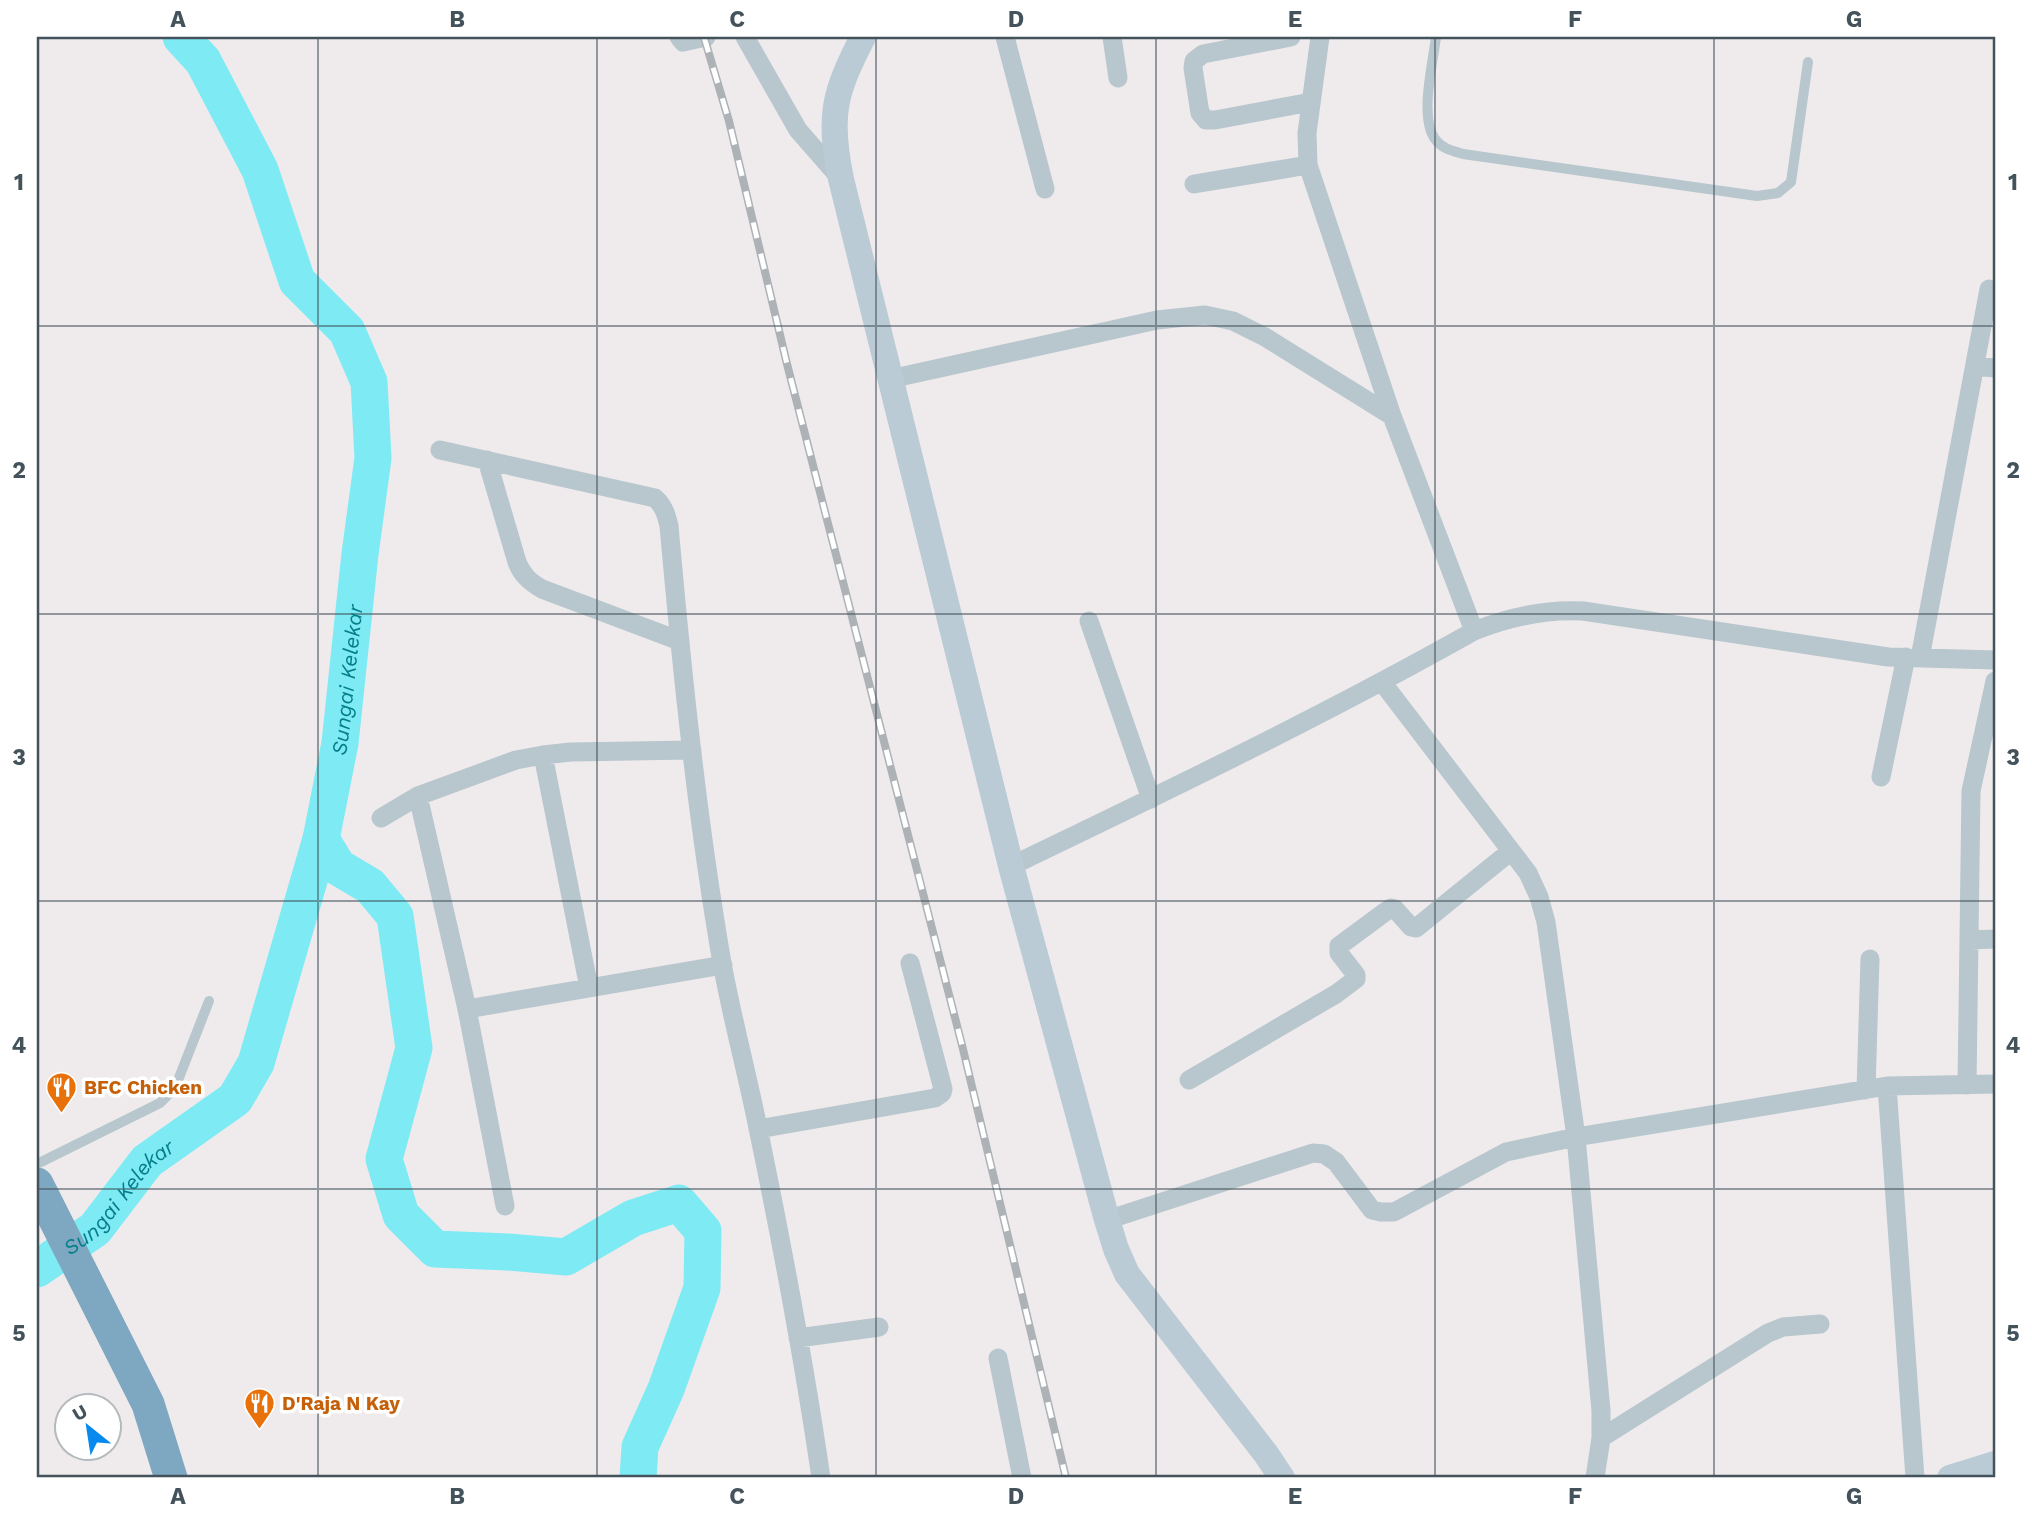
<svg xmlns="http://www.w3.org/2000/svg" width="2032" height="1515" font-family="'Work Sans',sans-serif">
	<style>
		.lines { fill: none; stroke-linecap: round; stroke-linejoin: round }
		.river { stroke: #7deaf4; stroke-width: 37 }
		.lane { stroke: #b8c6cd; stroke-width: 10 }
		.street { stroke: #b8c6cd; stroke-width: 19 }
		.secondary { stroke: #bacbd6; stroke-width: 26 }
		.highway { stroke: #7ea7c1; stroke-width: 33 }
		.rail-casing { stroke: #adb2b7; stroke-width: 8 }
		.rail { stroke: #fff; stroke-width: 5; stroke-dasharray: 16; stroke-linecap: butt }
		.grid { fill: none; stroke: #43525b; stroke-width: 2; stroke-opacity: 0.55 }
		.labels { text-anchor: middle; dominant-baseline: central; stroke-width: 7; stroke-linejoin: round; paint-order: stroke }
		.food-label { font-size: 19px; font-weight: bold; fill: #c56008; stroke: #fff; text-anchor: start }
		.water-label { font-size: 21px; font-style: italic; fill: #047e89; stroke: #fff }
		.neatline { fill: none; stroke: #43525b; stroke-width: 2.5 }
		.grid-label { font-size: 23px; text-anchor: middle; font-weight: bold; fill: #43525b }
	</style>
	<rect width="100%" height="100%" fill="#efebec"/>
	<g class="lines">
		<!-- river -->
		<g class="river">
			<path d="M321,839l17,28 32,19 25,30 19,132 -30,111 17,56 34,34 73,3 58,5 67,-39 46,-15 24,28 -1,57 -36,101 -26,58 -2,31"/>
			<path id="s1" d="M37,1269l58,-40 52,-68 88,-62 21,-36 65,-224 19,-96 20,-189 13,-96 -4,-76 -22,-51 -50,-50 -37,-111 -57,-109 -22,-24"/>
		</g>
		<!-- lane -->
		<path class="lane" d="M1436,37c-3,26 -17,80 -1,102 7,10 18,12 28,15l294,42 21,-3 13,-11 17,-120
			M37,1164l123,-61 15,-15 34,-87"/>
		<!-- street -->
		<path class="street" d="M679,37l4,5 23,-5
			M745,37l53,93 42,48
			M1005,37l40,152
			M1112,37l6,41
			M1291,37l-88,17 -9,7 -1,7 7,45 6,7h9l96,-18
			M1320,37l-13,96 1,32 84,251 82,215
			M1194,184l114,-19
			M1975,366l20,2
			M890,379l267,-59 48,-5 28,6 32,16 127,79
			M440,450l215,48c9,8 11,16 14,28 13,146 28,292 53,437 10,55 25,110 36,165 24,116 46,233 63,350
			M487,460l30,102c5,13 13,20 25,27l138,52
			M1089,621l62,178
			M1920,658l69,-369
			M1382,682l146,191 11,24 7,25 30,215 25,274v27l-6,40
			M543,755l46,233
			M1881,777l25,-120
			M418,796l49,213 38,197
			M381,818l37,-22 98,-36 27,-5 28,-3 121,-2
			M1011,866c156,-75 312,-150 463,-235 35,-14 72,-22 109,-20l305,46 107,3
			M1970,940l25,-1
			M467,1009l256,-44
			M1189,1080l147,-86 20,-15v-4l-17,-22v-7l46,-34 6,-4 4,1 16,18 5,1 95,-77
			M1967,1085l4,-294 24,-110
			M1887,1086l28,392
			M1866,1090l4,-131
			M758,1129l177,-31 7,-5 1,-4 -33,-126
			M1107,1220l206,-67 11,1 12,8 36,48 9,2h13l112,-60 70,-15 311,-51 108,-2
			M798,1338l81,-11
			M998,1358l24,120
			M1601,1438l167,-105 15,-6 37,-3"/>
		<!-- secondary -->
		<path class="secondary" d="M863,37c-29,56 -35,79 -22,142l170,687 96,354 9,29 11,25 139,180 16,24
			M1950,1478l45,-14"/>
		<!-- highway -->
		<path class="highway" d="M37,1184l111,220 23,74"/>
		<defs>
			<path id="rail" d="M704,37l25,84 58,243 175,681 104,433"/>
		</defs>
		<!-- rail casing -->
		<use href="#rail" class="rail-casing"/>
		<!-- rail -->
		<use href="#rail" class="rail"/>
	</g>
	<!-- grid -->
	<path class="grid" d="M318,37v1441M597,37v1441M876,37v1441M1156,37v1441M1435,37v1441M1714,37v1441M37,326h1958M37,614h1958M37,901h1958M37,1189h1958"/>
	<!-- icons -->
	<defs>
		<symbol id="restaurant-pin" viewBox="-11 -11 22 30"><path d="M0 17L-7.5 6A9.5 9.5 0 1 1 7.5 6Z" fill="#e8710a" stroke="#fff"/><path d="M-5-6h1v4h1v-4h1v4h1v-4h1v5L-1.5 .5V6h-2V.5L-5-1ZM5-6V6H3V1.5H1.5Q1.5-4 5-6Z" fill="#fff"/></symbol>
	</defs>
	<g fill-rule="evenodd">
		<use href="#restaurant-pin" x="44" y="1070" width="35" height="47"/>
		<use href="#restaurant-pin" x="242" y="1386" width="35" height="47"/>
	</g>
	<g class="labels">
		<!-- food labels -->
		<g class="food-label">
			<text x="84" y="1087">BFC Chicken</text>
			<text x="282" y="1403">D'Raja N Kay</text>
		</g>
		<!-- water labels -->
		<g class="water-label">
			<text stroke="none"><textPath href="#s1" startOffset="700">Sungai Kelekar</textPath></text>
			<text stroke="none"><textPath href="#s1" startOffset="110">Sungai Kelekar</textPath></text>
		</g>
	</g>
	<!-- border -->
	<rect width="2032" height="1515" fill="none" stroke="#ffffff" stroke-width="77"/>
	<!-- north arrow -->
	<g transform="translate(88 1427) rotate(330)"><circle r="33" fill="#ffffff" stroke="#b4babd" stroke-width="2"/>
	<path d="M0-5L12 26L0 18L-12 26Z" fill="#0789ed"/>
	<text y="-10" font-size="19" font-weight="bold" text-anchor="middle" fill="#43525b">U</text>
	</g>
	<rect x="38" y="38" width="1956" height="1438" class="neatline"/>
	<g class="grid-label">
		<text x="178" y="27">A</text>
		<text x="457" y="27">B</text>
		<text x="737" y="27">C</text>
		<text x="1016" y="27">D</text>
		<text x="1295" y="27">E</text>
		<text x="1575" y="27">F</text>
		<text x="1854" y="27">G</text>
		<text x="19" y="190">1</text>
		<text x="2013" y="190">1</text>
		<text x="19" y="478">2</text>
		<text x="2013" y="478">2</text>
		<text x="19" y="765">3</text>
		<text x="2013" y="765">3</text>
		<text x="19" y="1053">4</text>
		<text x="2013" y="1053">4</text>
		<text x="19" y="1341">5</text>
		<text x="2013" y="1341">5</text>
		<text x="178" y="1504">A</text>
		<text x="457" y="1504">B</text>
		<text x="737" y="1504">C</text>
		<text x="1016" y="1504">D</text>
		<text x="1295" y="1504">E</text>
		<text x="1575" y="1504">F</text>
		<text x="1854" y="1504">G</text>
	</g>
</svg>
